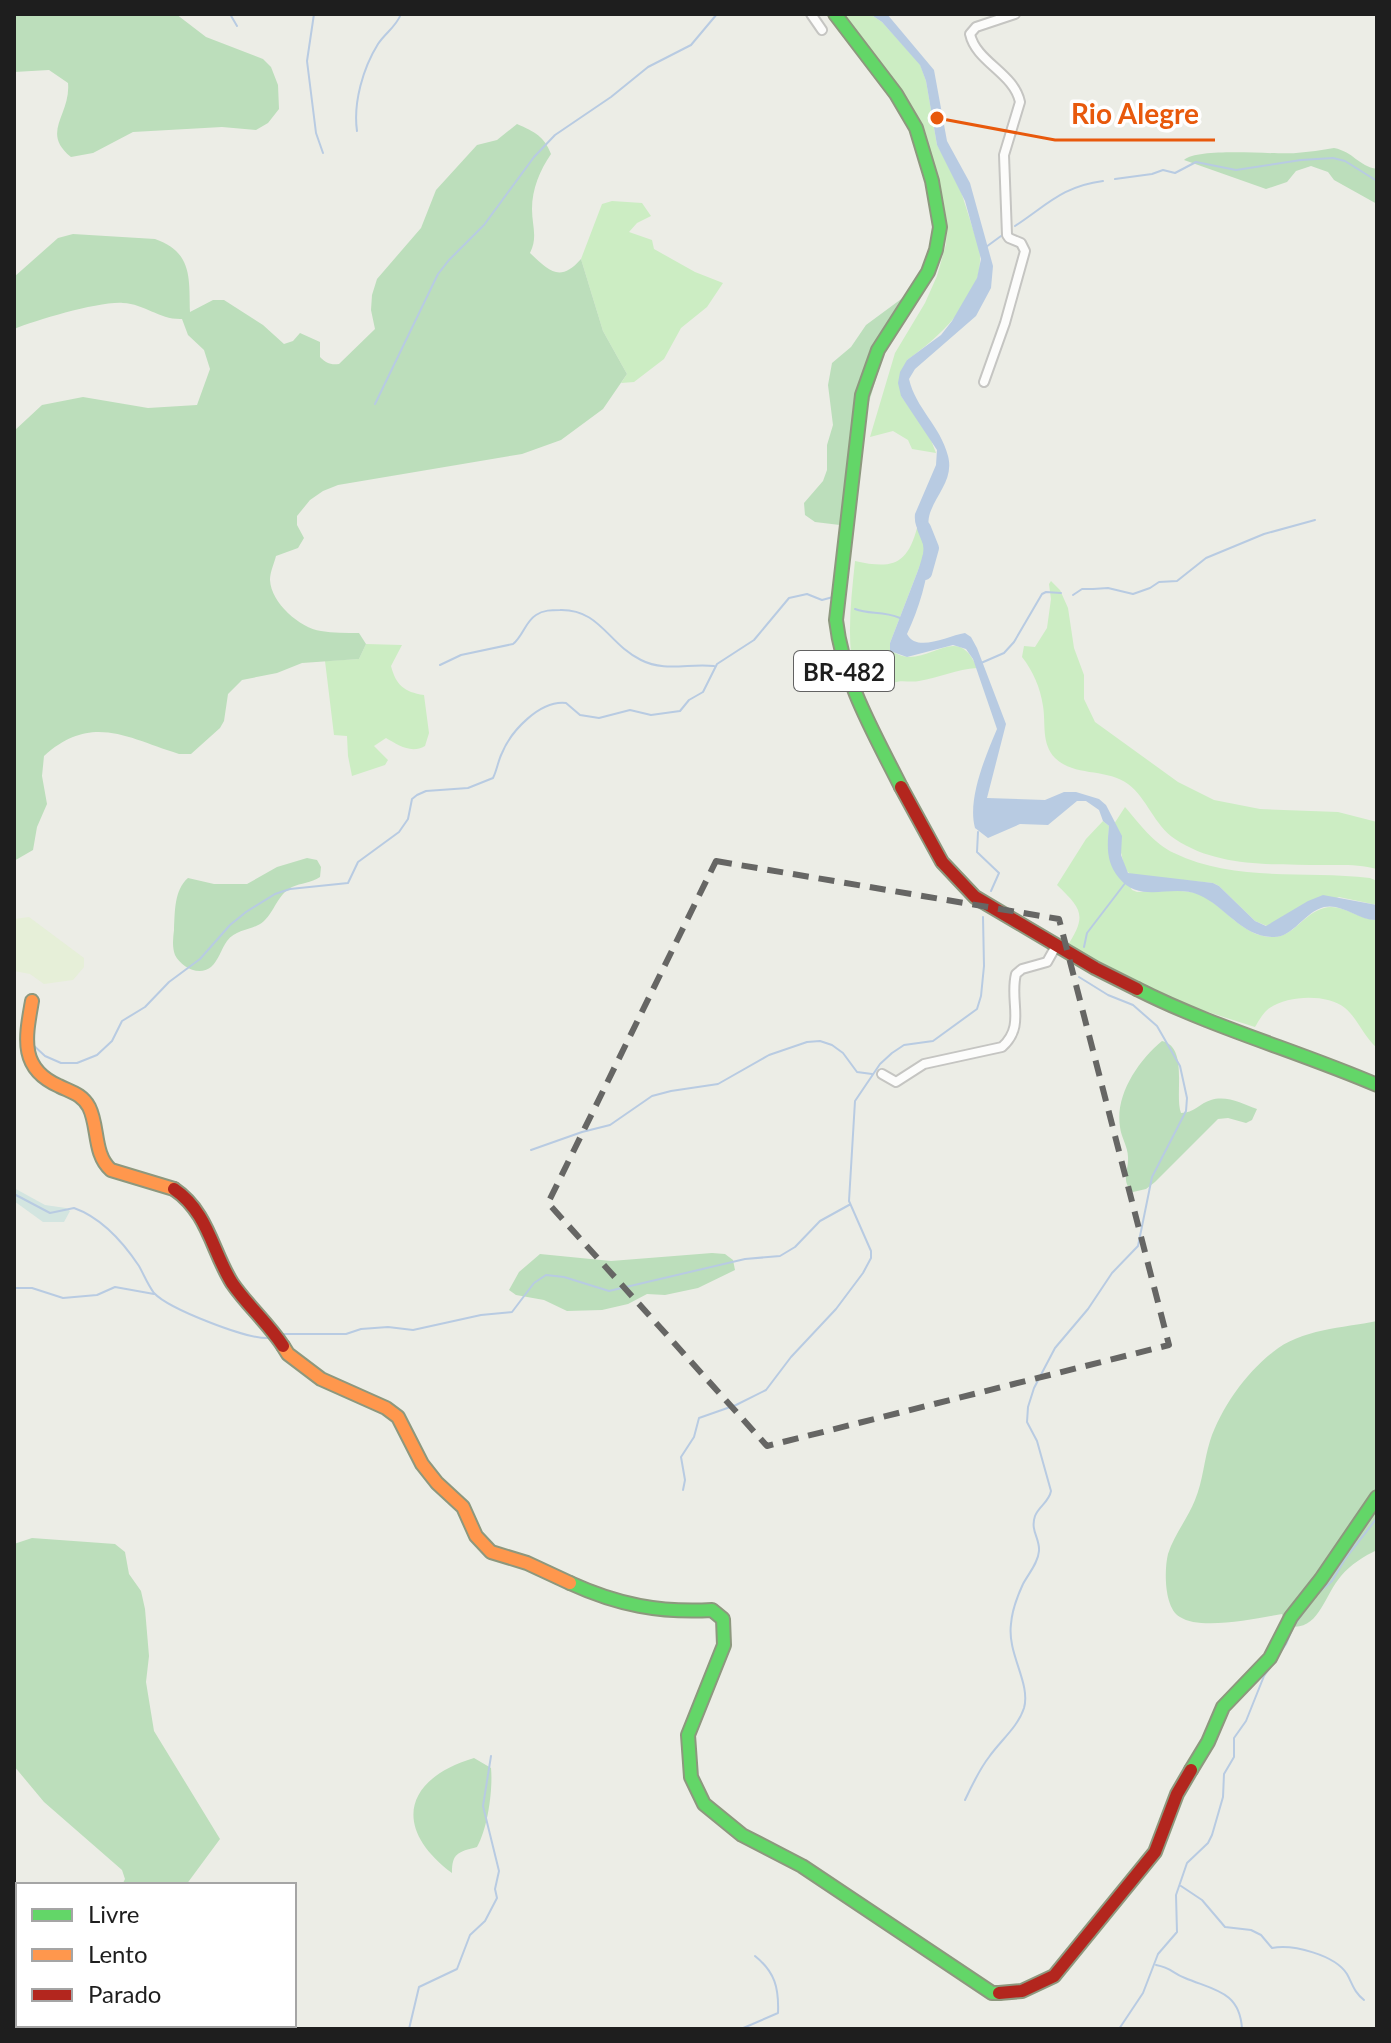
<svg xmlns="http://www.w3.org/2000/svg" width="1391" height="2043" font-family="Lato,sans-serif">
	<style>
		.farmland { fill: #e6efd8 }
		.grass { fill: #ccedc3 }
		.forest { fill: #bcdebb }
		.wetland { fill: #d3e5e0 }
		.water { fill: #b8cbe2 }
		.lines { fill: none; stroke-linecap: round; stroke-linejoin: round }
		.stream { stroke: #b8cbe2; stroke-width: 2 }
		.river { stroke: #b8cbe2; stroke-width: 14 }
		.street-casing { stroke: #c5c5c2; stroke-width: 12 }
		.fast-casing { stroke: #8d987e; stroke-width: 16 }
		.slow-casing { stroke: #8d987e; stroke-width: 16 }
		.jam-casing { stroke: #8d987e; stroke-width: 16 }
		.street { stroke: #fcfcfb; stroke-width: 8 }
		.fast { stroke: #63d668; stroke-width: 12 }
		.slow { stroke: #ff974d; stroke-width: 12 }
		.jam { stroke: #b3261e; stroke-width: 12 }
		.marked { fill: none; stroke: #666664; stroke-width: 6; stroke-dasharray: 16 10; stroke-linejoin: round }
		.labels { text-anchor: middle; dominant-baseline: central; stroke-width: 7; stroke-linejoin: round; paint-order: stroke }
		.shield { fill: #fff; stroke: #626262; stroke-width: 2 }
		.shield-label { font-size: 24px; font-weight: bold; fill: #1e1e1e }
		.leader { fill: none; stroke: #e8590c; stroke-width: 3 }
		.callout-dot { fill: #e8590c; stroke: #fff; stroke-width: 3 }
		.callout-label { font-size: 28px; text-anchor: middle; font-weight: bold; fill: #e8590c; stroke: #fff; stroke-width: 7; stroke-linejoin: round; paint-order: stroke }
	</style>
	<rect width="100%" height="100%" fill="#ecede6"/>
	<!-- farmland -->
	<path class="farmland" d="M29,917l55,41v9l-11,13 -29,4 -14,-10 -16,-3v-52z"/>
	<!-- grass -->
	<path class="grass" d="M838,14h32l12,8 38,42 6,17 11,64 20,34 22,69c9,45 -39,89 -72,112l-6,36 28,39 7,18 -24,-4 -4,-9 -15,-9 -23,6 25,-84 30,-50 12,-27 9,-32 1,-18 -7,-42 -9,-31z
		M612,201l30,2 9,13 -14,7 -8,9 23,8 2,9 41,23 28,11 -16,24 -26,21 -17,31 -30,23 -13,1 6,-9 -24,-43 -22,-72 21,-55z
		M917,528l8,18 -3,14 -32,83v8c6,2 12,6 19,6 28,0 51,-31 68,11 -20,1 -38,10 -58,13 -10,2 -17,-2 -26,2l-18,-14 -14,4 -6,6c-9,-40 -4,-78 0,-118 36,8 52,5 62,-33z
		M1051,581l9,9 8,18 6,40 10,27v24l11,23 83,60 36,18 46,9 78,3 39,10v47c-17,-5 -37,-4 -54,-4 -49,-1 -105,3 -148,-26 -21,-14 -28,-41 -47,-55 -21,-16 -54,-7 -73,-26 -14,-15 -9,-34 -12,-52 -3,-19 -10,-35 -21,-49l2,-11 11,1 12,-19 4,-29 -2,-15z
		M366,644l36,1 -11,21c5,19 13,26 33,29l5,38 -4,13c-14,8 -27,-1 -39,-8l-12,8 14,14 -3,5 -33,11 -4,-20 -1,-20 -13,-1 -9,-74 34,-2z
		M1125,807c14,16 29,37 49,46 62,30 131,17 196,25l7,3v24l-38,-8 -72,29 -12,-5 -36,-35 -6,-3 -82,-8 -6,-6 -11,-45z
		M1103,821l6,5 -1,21 24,43 5,2c19,0 44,-4 62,2 24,10 43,43 73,43 21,1 32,-24 52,-29 18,-5 35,12 53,12v128c-13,-11 -19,-29 -32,-40 -18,-15 -62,-13 -79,3 -4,4 -8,11 -11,16l-63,-20 -126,-59c21,-32 17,-38 -9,-63l29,-46z"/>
	<!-- forest -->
	<path class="forest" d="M14,14h162l30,23 57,22 8,8 7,18 1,24 -11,14 -12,7 -34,-3 -89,5 -40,21 -22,4c-31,-25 0,-42 -3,-74l-19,-13 -35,2z
		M517,124c18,8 27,12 34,30 -11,16 -19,35 -19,55 0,17 6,28 -2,44 19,18 30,30 51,6l22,72 24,43 -24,35 -42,31 -39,14 -184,31 -15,6 -13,9 -13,16v9l7,13 -6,10 -22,8c-2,8 -6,16 -6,24 1,23 30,48 51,51 12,2 25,2 38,2l7,11 -7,15 -57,4 -25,10 -35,7 -14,14 -4,27 -4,7 -29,26h-12c-52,-16 -87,-41 -135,2l-2,20 5,28 -10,23 -4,23 -19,11v-430l28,-26 41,-8 65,11 49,-3 13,-36 -6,-19 -16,-15 -6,-16c-22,1 -37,-15 -59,-16 -23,-2 -86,17 -109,26v-52l44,-39 15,-4 82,5c38,13 34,40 35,73l23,-12h11l39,25 21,19 9,-3 7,-8 20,9v15c6,6 10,8 19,7l36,-35 -4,-19 1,-15 5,-16 44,-51 15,-38 41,-45 20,-5z
		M1334,148c20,4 24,18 43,21v35l-43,-24 -6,-8 -17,-6 -15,5 -9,11 -21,7 -82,-29c16,-13 89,-5 112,-7 13,-1 26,-3 38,-5z
		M908,294l-26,65 -16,53 -18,114 -33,-4 -10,-7 -1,-12 19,-22 4,-11v-25l6,-20 -5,-40 4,-22 19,-16 15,-22z
		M307,858l10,2 4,7 -1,10c-9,6 -19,6 -28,10 -15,8 -17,24 -28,34 -11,10 -27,7 -37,20 -6,8 -8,19 -16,26 -12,10 -30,0 -36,-12 -3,-8 -2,-17 -1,-25 1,-18 0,-40 14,-52l26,6h33l30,-17z
		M1162,1041c27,6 12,54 19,72 13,0 19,-10 30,-13 16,-5 32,4 46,9l-5,11 -6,3 -18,-5 -10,1 -63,63 -9,7 -13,3c-13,-11 -4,-21 -5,-35 0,-10 -7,-20 -8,-30 -5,-32 18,-66 42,-86z
		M712,1253l13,1 8,6 2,10 -37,18 -33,7 -18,-1 -19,10 -26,6 -35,1 -23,-11 -28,-5 -7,-5 10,-18 21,-18 71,7z
		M1377,1321v229c-13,6 -27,15 -36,26 -18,21 -23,59 -56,49l-3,-11c-24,4 -81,17 -102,3 -16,-9 -16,-47 -12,-63 6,-19 20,-36 27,-54 8,-19 9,-40 15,-59 11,-33 36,-68 63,-89 28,-23 70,-24 104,-31z
		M32,1538l83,6 10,8 4,22 12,17 4,18 4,47 -3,26 8,49 66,108 -34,46h-64l3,-6 -3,-9 -78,-68 -30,-36v-222z
		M474,1758l17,10c2,21 -3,60 -14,79 -19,5 -25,6 -25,26 -60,-45 -48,-94 22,-115z"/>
	<!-- wetland -->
	<path class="wetland" d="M14,1188l31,17 21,3 4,3 -6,11h-21l-29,-21z"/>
	<!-- water -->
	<path class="water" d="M870,14h17l47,56 13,71 23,42 23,83 -2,22 -15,28 -61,53 -6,10c7,30 31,46 39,77 6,23 -11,37 -18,57 -4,12 1,25 0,37 -2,28 -11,59 -23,84 10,19 40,2 58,-1l6,4 6,11 29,76 -19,74 58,2 19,-8h12l23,7 7,6 16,31 -1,19 7,18 85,10 6,3 36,35 11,5 42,-25 15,-6 54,10v15c-18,1 -34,-17 -53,-13 -20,5 -31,31 -51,30 -31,0 -48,-31 -74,-42 -27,-12 -58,10 -80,-17 -13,-16 -12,-31 -10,-52l-6,-5 -4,-11 -13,-9h-9l-29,24 -28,-1 -32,14 -13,-10c-8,-29 11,-73 22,-99l-24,-70 -7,-10 -13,-4 -46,12 -17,-6v-8l32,-83c6,-26 -9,-27 -7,-46l21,-49 1,-15 -36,-54 -3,-13 2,-11 7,-12 34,-25 11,-14 25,-43 4,-19 -16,-58 -28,-56 -11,-64 -6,-16 -38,-43z"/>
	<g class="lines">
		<!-- stream -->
		<path class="stream" d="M230,14l7,12
			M314,14l-7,47 9,72 7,20
			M357,131c-4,-28 6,-63 21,-87 7,-11 18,-17 23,-30
			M1115,179l37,-5 11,-4 12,3 21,-11 40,8 65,-10 32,-2 12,3 32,20
			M1015,226c32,-21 48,-40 88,-45
			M986,247l15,-11
			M375,404l63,-130 11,-14 35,-35 50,-68 21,-22 56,-38 37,-30 43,-22 26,-31
			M1073,595l9,-6h11l15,-1 25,6 17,-6 9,-6 18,-1 29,-23 58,-24 51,-14
			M855,609c15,6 27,1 45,9
			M981,663l23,-10 10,-11 28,-48 4,-2 15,1
			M440,665l21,-10 52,-11c10,-8 12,-22 23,-29 7,-5 16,-5 24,-5 40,-1 48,34 81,50 23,12 49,3 73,6
			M978,832l-1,20 22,21 -8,18
			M1084,947l3,-14 39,-51
			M32,1044l13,12 16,7h16l20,-8 15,-14 10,-20 23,-14 24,-25 31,-23 30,-34 16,-13 29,-18 15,-5 58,-6 10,-21 41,-30 9,-13 4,-20 5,-4 9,-4 42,-3 25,-10c4,-8 5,-17 9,-25 9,-22 38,-53 64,-50l14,12 19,3 31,-8 21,5 29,-4 9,-11 14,-8 14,-28 37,-24 35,-42 18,-4 15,6 11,-3
			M531,1150l51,-18 28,-7 42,-29 19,-5 47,-7 51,-29 38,-13 13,-1 12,4 11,8 14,19 15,2
			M14,1194l36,19 24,-5c28,10 49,34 65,58 5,9 9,19 15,27 15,16 94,47 116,45
			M14,1288h18l31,10 34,-3 18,-8 39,7
			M282,1334h64l15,-5 27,-2 25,3 68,-15 31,-3 22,-29 12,-8 18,2 45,14 136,-32 35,-3 15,-9 25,-26 29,-16
			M683,1490l2,-10 -4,-23 13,-20 5,-19 37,-13 30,-15 25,-33 45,-48 27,-36 8,-15v-7l-22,-50 6,-100 25,-37 12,-11 12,-8 29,-4 44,-32 4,-13 3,-30 -1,-49
			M965,1800c7,-15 14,-30 24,-43 11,-16 29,-30 35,-49 7,-25 -17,-54 -13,-84 1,-14 6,-27 12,-40 6,-11 15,-21 16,-33 1,-13 -9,-20 -4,-35 4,-10 14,-14 16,-25l-14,-50 -10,-19 1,-15 6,-19 21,-40 33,-39 24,-36 26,-27 14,-69 34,-66 1,-13 -7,-32 -23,-40 -24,-21 -25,-10 -29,-18
			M1181,1886l21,14 23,27 26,3 10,5 11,13c21,-4 63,7 75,26 6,11 7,18 17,26
			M14,1899l4,-3
			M1156,1965c16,3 16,8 29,13 28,12 55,13 57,51
			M409,2029l10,-42 38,-18 13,-34 15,-14 12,-23 -2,-9 4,-18 -16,-65 8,-50
			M741,2029l37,-16c1,-25 -3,-41 -23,-57
			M1119,2029l24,-36 15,-39 19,-22 -1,-37 11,-32 21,-20 4,-8 11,-38 1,-23 10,-17v-19l12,-17 18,-45 22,-32 7,-17 23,-32 16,-14 13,-22 32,-41"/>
		<!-- river -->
		<path class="river" d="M924,528l8,20 -7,25"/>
		<defs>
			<path id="street" d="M811,14l11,16
				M984,382l21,-59 20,-72 -4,-8 -12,-5 -2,-3 -3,-80 16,-53c-6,-29 -44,-40 -50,-68l6,-7 39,-13
				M882,1074l14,8 28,-18 78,-17c24,-21 7,-46 14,-73l6,-5 25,-7 9,-16"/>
			<path id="fast" d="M835,14l61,80 20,34 16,53 8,46 -4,23 -8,22 -50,78 -16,45 -26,225c7,61 38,113 65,167
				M1137,989c77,39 161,62 240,96
				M570,1583c48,22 90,30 142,27l11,9 1,26 -36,90 3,42 13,27 38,31 60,31 190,127h7
				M1191,1770l17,-28 15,-35 47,-49 21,-41 30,-38 56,-82"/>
			<path id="slow" d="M32,1001c-6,35 -14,67 27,85 12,6 23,8 30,21 10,20 4,47 22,63l63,19
				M283,1346l5,8 33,25 65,29 12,9 24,47 15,19 26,24 13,29 15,16 36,11 43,20"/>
			<path id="jam" d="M901,787l41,75 33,35 120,71 42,21
				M174,1189c34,23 38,62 58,94 15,22 36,40 51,63
				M999,1993l23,-2 32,-15 101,-124 22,-58 14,-24"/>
		</defs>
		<!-- street casing -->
		<use href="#street" class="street-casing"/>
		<!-- fast casing -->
		<use href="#fast" class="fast-casing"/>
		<!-- slow casing -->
		<use href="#slow" class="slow-casing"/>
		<!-- jam casing -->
		<use href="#jam" class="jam-casing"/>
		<!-- street -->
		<use href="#street" class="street"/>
		<!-- fast -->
		<use href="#fast" class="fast"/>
		<!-- slow -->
		<use href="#slow" class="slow"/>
		<!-- jam -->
		<use href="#jam" class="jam"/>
	</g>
	<!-- marked area -->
	<path class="marked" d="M716,861l343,58 110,426 -402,101 -219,-243z"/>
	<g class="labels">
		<!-- shield labels -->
		<rect class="shield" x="794" y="651" width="100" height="40" rx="6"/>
		<g class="shield-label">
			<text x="844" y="671">BR-482</text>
		</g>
	</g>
	<!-- callouts -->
	<path class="leader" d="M937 118L1055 140H1215"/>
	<circle class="callout-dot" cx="937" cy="118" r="8"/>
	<g class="callout-label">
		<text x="1135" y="124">Rio Alegre</text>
	</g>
	<!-- border -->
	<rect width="1391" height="2043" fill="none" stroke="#1e1e1e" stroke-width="32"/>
	<!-- legend -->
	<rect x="16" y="1883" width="280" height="144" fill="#ffffff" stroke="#a5a5a5" stroke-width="2"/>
	<rect x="32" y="1909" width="40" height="12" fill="#63d668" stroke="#a5a5a5" stroke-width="2"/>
	<text x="88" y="1923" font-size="24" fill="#1e1e1e">Livre</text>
	<rect x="32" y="1949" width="40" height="12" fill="#ff974d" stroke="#a5a5a5" stroke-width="2"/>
	<text x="88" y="1963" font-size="24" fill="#1e1e1e">Lento</text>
	<rect x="32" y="1989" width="40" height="12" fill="#b3261e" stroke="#a5a5a5" stroke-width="2"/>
	<text x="88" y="2003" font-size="24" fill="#1e1e1e">Parado</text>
</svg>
